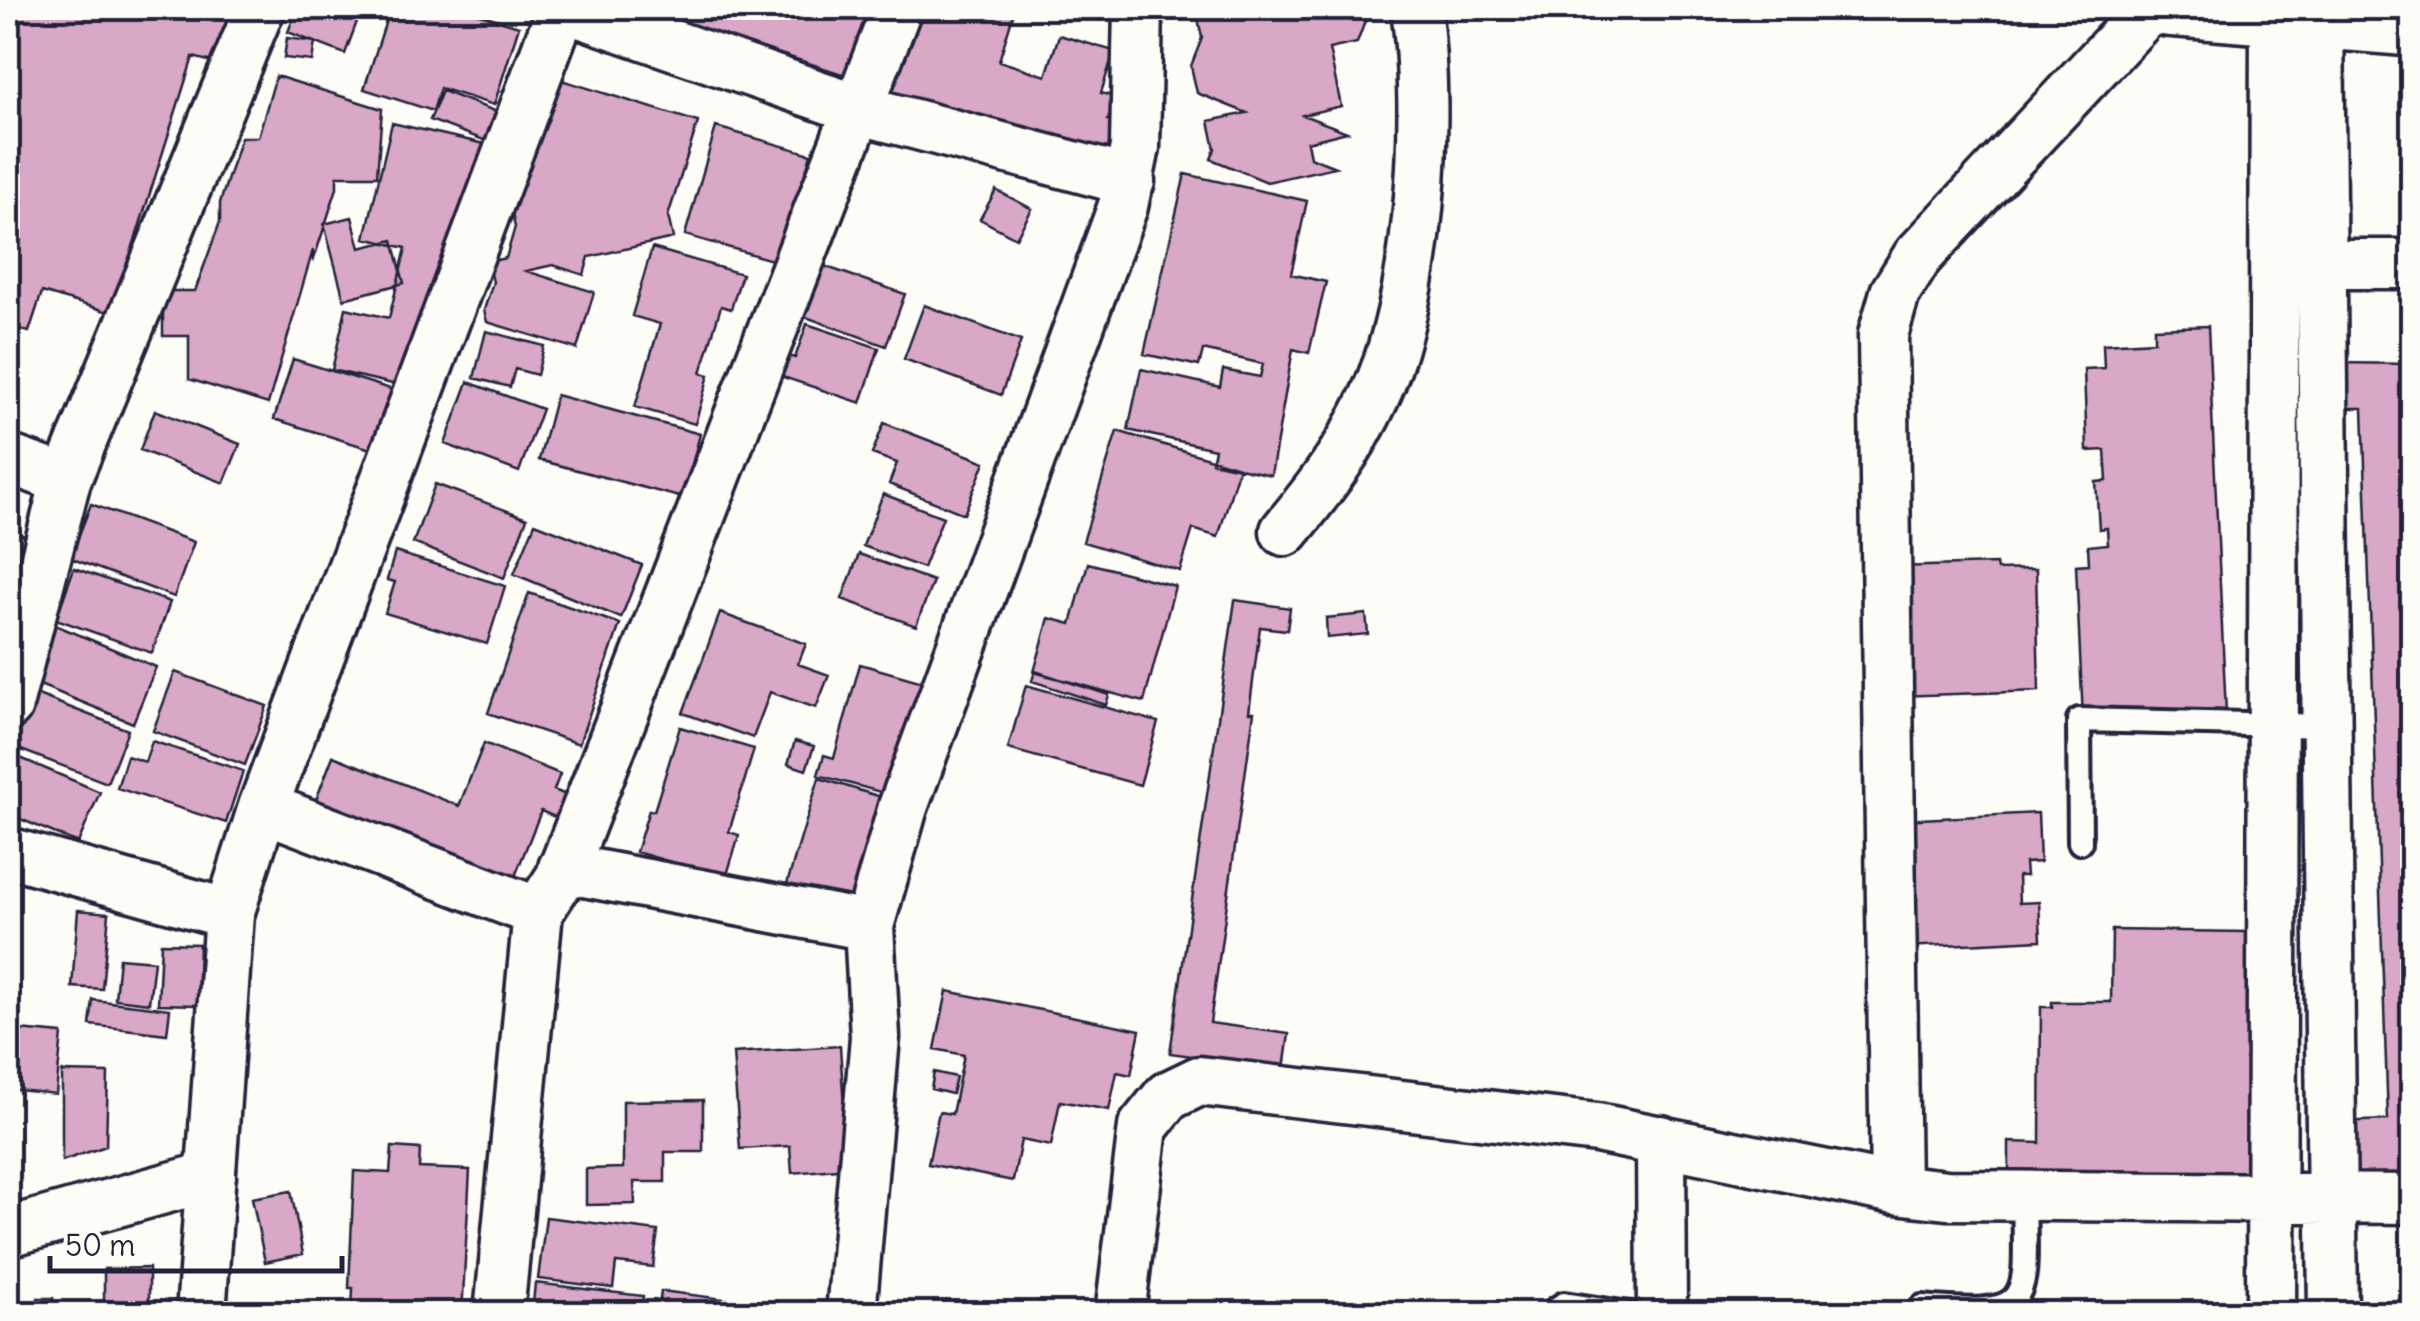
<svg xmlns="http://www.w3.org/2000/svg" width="2420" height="1321" font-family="Delius,sans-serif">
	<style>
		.building { fill: #d9a8c7; stroke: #22223b; stroke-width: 2.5 }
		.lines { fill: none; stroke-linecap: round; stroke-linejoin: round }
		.service-casing { stroke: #22223b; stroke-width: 30 }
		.minor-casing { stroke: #22223b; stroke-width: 55 }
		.tertiary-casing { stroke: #22223b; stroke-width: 62 }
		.service { stroke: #fdfcf7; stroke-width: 22 }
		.minor { stroke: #fdfcf7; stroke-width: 48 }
		.tertiary { stroke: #fdfcf7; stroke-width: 55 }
	</style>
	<rect width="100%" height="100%" fill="#fdfcf7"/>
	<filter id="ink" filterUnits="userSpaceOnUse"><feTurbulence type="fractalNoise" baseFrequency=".01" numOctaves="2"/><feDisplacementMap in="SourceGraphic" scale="20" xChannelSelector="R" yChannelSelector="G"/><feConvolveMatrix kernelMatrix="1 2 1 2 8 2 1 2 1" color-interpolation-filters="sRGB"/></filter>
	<g filter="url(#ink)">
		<!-- building -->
		<path class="building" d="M8,8h229l-17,56 -27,-7 -81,256 -70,-21 -13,40 -21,-6v-72l15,-53 -15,-5z
			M297,8h65l-17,46 -57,-22z
			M390,8h70l59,18 -25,79 -54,-17 -7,23 -69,-22z
			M637,8h250l-23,73z
			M911,8h104l-16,53 47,15 13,-41 55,16 -13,42 14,4 -7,23 12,3 -11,36 -223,-68z
			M1196,8h169l2,8 -10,27 -28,6 12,57 -38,9 44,17 -40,10 3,15 25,10 -68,15 -56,-23 4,-10 -6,-28 38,-8 -50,-20 -6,-27 11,-28z
			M287,38l28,4 -3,19 -28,-3z
			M276,76l106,33 -5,67h-40v12l-24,74v-12l-45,154 -79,-25v-43h-26v-25l6,-20h26l25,-69v-19l21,-66h17z
			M555,78l143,44 -30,94 5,22 -84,19 -5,18 -31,-10 -27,6 68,21 -17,57 -90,-27 -3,-12 9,-28 -5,-20 18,-4 9,-31 -3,-13z
			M442,91l58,22 -11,29 -59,-22z
			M392,123l97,22 -62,247 -95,-22 14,-62 43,10 17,-70 -41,-10z
			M716,127l95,27 -32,108 -94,-27z
			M1185,174l122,27 -16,73 35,8 -17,71 -16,-4 -22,126 -59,-13 3,-13 -87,-19 13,-61 79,18 3,-17 37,7 3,-13 -60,-14 -4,16 -55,-12z
			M996,190l36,19 -16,29 -36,-19z
			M352,217l8,31 33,-8 11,43 -60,16 -20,-75z
			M652,248l90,26 -11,35 -10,-3 -20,67 8,2 -14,49 -60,-17 25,-83 -28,-8z
			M821,265l84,29 -19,52 -83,-30z
			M924,305l97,36 -20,54 -97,-36z
			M807,324l72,24 -18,55 -87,-29 6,-20 15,4z
			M2208,326l18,387 -143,7 -7,-155 13,-1 -1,-18 20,-2 -1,-16 -8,1 -3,-47 11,-1 -2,-31 -18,1 -3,-82 20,-1 -1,-24 51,-3v-13z
			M486,331l58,15 -7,29 -22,-6 -5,18 -36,-9z
			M293,359l117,36 -33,56 -103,-32z
			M2337,363l75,1v817l-72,1 -2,-60 50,-2 -25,-712h-25z
			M468,382l74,27 -23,63 -74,-28z
			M556,395l144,39 -17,64 -144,-38z
			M155,410l85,34 -16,39 -84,-33z
			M884,423l101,39 -21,52 -75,-30 8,-21 -25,-9z
			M1117,431l122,36 -21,70 -25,-8 -13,42 -97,-29z
			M435,484l92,34 -23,60 -91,-35z
			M883,494l60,23 -20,51 -60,-22z
			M91,504l103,38 -20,55 -104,-39z
			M535,523l107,42 -21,53 -107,-44z
			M8,532l37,8 -37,112z
			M395,552l110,34 -18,58 -102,-31 10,-31 -8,-2z
			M859,554l74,27 -17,45 -74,-27z
			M1088,563l87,23 -31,116 -110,-30 15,-54 22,6z
			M1996,564l1,6 39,-1 3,122 -141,5 -4,-129z
			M74,568l96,34 -18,51 -96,-34z
			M529,593l91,31 -41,120 -91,-31z
			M1235,600l55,8 -3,22 -27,-3 -11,85h5l-44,311 79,11 -5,35 -114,-16z
			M720,613l86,31 -8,20 31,11 -13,33 -46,-16 -17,46 -70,-25z
			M1366,614l2,20 -41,4 -1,-20z
			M48,622l108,45 -23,56 -108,-44z
			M860,664l77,22 -31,113 -88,-24 6,-20 10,3z
			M1035,671l74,24 -3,10 -74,-24z
			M175,672l92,34 -22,59 -92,-34z
			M1026,685l132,37 -18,63 -132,-36z
			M25,690l103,40 -21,53 -99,-38z
			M680,727l74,22 -25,83 10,3 -13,43 -90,-26 13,-42 5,1z
			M152,741l91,30 -17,52 -109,-35 10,-32 18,6z
			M795,741l19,5 -8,24 -18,-6z
			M484,743l76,31 -6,16 19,8 -9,23 -23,-10 -31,78 -198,-79 21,-54 126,50z
			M11,754l89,38 -22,51 -70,-29z
			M819,778l82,25 -32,105 -82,-24z
			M2038,813l2,49 -15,1 1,13h-8l1,27 20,-1 2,38 -135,7 -5,-127z
			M78,910l31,3 -7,76 -30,-2z
			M2112,930l135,2 1,252 -239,-1v-41l31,1 1,-136h11v-5h59z
			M161,943l38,1 -2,61 -39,-1z
			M119,958l35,3 -5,42 -34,-4z
			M947,991l193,39 -9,45 -14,-3 -8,38 -49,-9 -9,45 -30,-6 -8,41 -85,-17 11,-52 13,2 12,-59 -29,-6z
			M93,1000l77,9 -3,25 -77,-9z
			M8,1029l54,5 -6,60 -48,-5z
			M840,1046l8,122 -56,5 -2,-27 -50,3 -7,-96z
			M62,1072l46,1 -2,73 -44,15z
			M934,1072l22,5 -4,17 -21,-5z
			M703,1100v52h-38v30h-31l1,22 -49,1v-36l37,-1v-67z
			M392,1147l28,2 -1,19 51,2 -8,144h-110l1,-26h-4l5,-117 36,2z
			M291,1191l12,63 -38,8 -13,-64z
			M546,1217l112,14 -5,36 -37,-4 -3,25 -75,-9z
			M149,1268v46h-45v-45z
			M535,1283l108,13 -2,18h-109z
			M661,1291l109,14 -1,9h-111z
			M38,1298h15v16h-15z
			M218,1303l101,11h-102z"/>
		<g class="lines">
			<defs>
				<path id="service" d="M2080,842l-1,-122 249,6
					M1922,1307c113,10 104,-3 102,-108
					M1549,1314l15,-10 65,10"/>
				<path id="minor" d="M566,8l295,102 269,71
					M2319,17l14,1297
					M2323,264h89
					M8,459l58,21
					M1285,531c35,-42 66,-83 89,-133 47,-101 57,-281 42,-390
					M8,705l58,-225 194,-472
					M263,807l275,105
					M8,852l221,62
					M563,868l306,58
					M1661,1140l1,174
					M1895,1189l-12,-854 12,-42 23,-37 232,-248
					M8,1232l203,-56
					M201,1314l28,-400 34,-107 299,-799
					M499,1314l39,-402 22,-34 337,-870
					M851,1314l24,-277 -6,-111 34,-119 220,-601 12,-59 3,-139
					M1120,1314l23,-187 25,-31 31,-15 398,47 298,61 52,6 465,4
					M2271,1314l4,-1300"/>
				<path id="tertiary" d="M2167,8l245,20"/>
			</defs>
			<!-- service casing -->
			<use href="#service" class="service-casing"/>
			<!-- minor casing -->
			<use href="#minor" class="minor-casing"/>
			<!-- tertiary casing -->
			<use href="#tertiary" class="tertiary-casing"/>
			<!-- service -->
			<use href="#service" class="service"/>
			<!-- minor -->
			<use href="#minor" class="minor"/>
			<!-- tertiary -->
			<use href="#tertiary" class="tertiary"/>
		</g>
	</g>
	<!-- margin -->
	<rect width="2420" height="1321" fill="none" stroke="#fdfcf7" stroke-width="40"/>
	<rect x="20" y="20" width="2380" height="1281" fill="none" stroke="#22223b" stroke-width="4" filter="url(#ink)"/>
	<!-- scale -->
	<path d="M50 1256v15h292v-15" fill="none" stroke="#22223b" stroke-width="5"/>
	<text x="65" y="1256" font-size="30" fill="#22223b" stroke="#fdfcf7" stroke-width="8" paint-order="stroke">50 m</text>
</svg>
